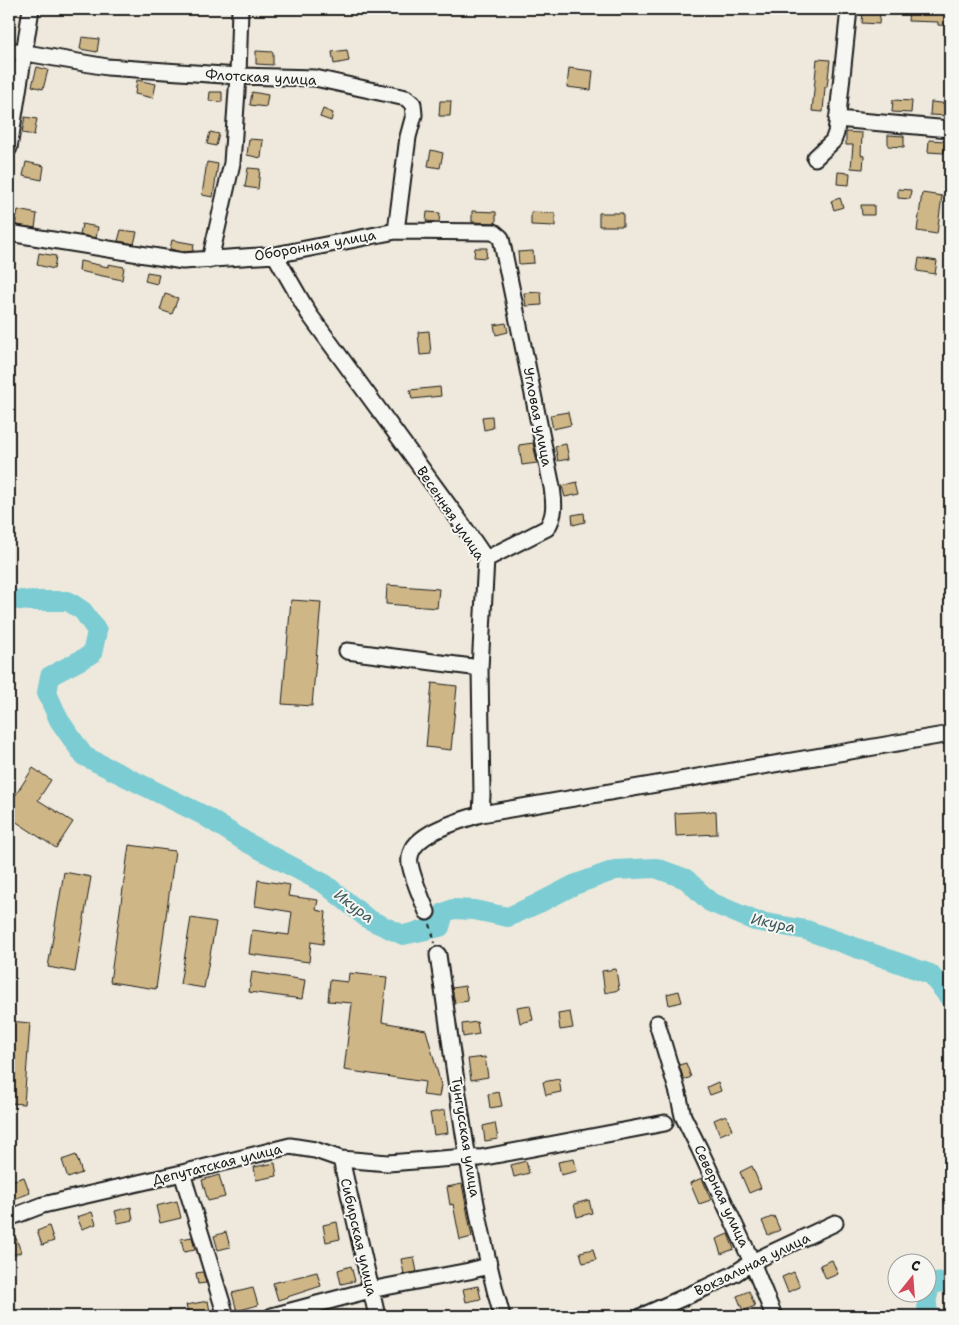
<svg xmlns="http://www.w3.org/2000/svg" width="959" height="1325" font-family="'Shantell Sans',sans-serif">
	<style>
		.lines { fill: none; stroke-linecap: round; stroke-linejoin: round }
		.river { stroke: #7bccd3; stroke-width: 20 }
		.building { fill: #cfb686; stroke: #1c1c1c }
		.minor-casing { stroke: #1c1c1c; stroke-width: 19 }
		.path { stroke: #1c1c1c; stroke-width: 2; stroke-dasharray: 5 4; stroke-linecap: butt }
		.minor { stroke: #f6f6f2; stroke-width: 15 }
		.labels { text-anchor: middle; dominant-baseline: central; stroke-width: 4; stroke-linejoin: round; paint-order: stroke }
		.street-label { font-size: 14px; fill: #1c1c1c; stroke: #f6f6f2 }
		.water-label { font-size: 15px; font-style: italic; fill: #3d5a5c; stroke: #f6f6f2 }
	</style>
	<rect width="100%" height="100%" fill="#eee9dc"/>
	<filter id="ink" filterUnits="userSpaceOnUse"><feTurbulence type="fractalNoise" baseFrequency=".02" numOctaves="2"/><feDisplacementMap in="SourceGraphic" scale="10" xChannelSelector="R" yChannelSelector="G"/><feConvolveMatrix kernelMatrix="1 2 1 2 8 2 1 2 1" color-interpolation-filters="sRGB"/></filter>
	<g filter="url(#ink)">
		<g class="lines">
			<!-- river -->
			<path class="river" d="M9,599l22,2h37l15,10 14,20 -5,23 -42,22 -3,17 12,27 25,36 119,59 43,27 79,42 43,35 35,16 37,-8 4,-14 9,-4 21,1 34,7 31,-14 35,-18 41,-15 41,-2 30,11 24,23 45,19 51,9 124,44 20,24
				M929,1316c-3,-12 -4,-22 4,-33l17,-1"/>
		</g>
		<!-- building -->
		<path class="building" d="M909,10l41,1v15l-12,-1v-3l-30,-1z
			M863,11l17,1 -1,12 -17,-1z
			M82,37l17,2 -2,13 -17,-3z
			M347,50l2,11 -15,3 -2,-12z
			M256,51l17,1v13l-17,-1z
			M817,59l13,1 -3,27h-2l-2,25 -11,-1z
			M37,67l11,3 -5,19 -11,-3z
			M569,68l24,3 -2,19 -24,-3z
			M137,80l19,4 -3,14 -18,-4z
			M210,92h12v10l-13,-1z
			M252,92l16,3 -2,12 -16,-2z
			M893,100l19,1 -1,12 -19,-1z
			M440,101h11l-1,15h-11z
			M931,102l19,2v12l-20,-1z
			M323,109l10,4 -2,8 -11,-4z
			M25,117l12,2 -3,16 -12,-2z
			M210,132l9,2 -3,12 -9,-2z
			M846,132l16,1 -1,22 3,1 -1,13 -12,-1 2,-23h-7z
			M888,135l16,1v11l-16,-1z
			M249,139l14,1 -2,18 -14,-3z
			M929,140l16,1 -1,12 -16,-1z
			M431,150l12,3 -3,15 -12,-2z
			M26,162l18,4 -2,14 -19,-4z
			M207,162l11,2 -5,33 -11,-2z
			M248,168l12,1 -2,20 -13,-2z
			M838,172l12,1 -1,12 -12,-1z
			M898,189l13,1 -1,9 -12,-1z
			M922,193l20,3 -5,38 -20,-3z
			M840,198l3,9 -9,3 -3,-9z
			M861,205h13v10h-12z
			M18,210l19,4 -2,14 -20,-3z
			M472,211l24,1v11l-24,-1z
			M427,212l13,1 -1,9 -13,-1z
			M531,212l24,1v13l-24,-1z
			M599,213h24v13h-24z
			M82,224l16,3 -2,11 -16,-3z
			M121,230l16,2 -3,12 -16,-3z
			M172,240l22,4 -1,7 -10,1 -13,-3z
			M475,248h12l-1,10 -12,-1z
			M533,251l1,12 -15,1 -1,-12z
			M39,253l17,3 -2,13 -17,-4z
			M919,258l18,3 -2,13 -18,-3z
			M80,261l28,6v-3l16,3 -2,13 -43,-9z
			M147,272l12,2 -2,10 -12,-3z
			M541,292l1,13 -16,1 -2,-13z
			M165,294l13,4 -6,16 -12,-4z
			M506,323l2,9 -12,3 -2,-10z
			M429,331l2,23 -11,1 -2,-23z
			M440,387l1,9 -29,3 -2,-9z
			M568,412l3,13 -18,4 -3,-14z
			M492,416l1,12 -9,2 -2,-13z
			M533,443l4,20 -15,2 -3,-20z
			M566,444l3,15 -11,2 -3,-15z
			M577,482l3,12 -15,3 -3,-11z
			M584,513l1,9 -12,3 -1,-10z
			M387,585l52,4 -2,19 -51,-4z
			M291,600l30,2 -9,104 -30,-2z
			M432,683l25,3 -6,64 -25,-3z
			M33,768l18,12 -13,20 35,22 -17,26 -47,-31v-12z
			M716,811l1,23 -41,2 -1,-23z
			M129,845l46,6 -19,138 -46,-7z
			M64,872l27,5 -16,95 -27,-5z
			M258,880l32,5 -2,11 30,4 -2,10 10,2 -3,32 -12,-2 -2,20 -60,-8 3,-24 37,5 3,-23 -37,-6z
			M191,918l25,4 -12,66 -24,-4z
			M616,969l3,21 -14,3 -3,-22z
			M252,972l53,8 -3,19 -53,-7z
			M349,973l38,4 -5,45 44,8 15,55 -2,12 -16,-2 2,-13 -81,-12 8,-67 -24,-2 2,-21 18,2z
			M465,986l3,15 -13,2 -3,-15z
			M679,991l3,11 -13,3 -2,-11z
			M530,1005l3,15 -13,3 -3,-16z
			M570,1012l3,16 -13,2 -2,-16z
			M9,1021l21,2 -6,81 -15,-1z
			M477,1022l2,12 -16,3 -1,-13z
			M485,1057l3,20 -17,3 -3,-21z
			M686,1063l5,14 -7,3 -5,-15z
			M559,1079l2,13 -15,3 -3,-13z
			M718,1082l3,9 -11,4 -3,-8z
			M499,1092l3,14 -12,2 -2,-14z
			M445,1110l3,23 -14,2 -4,-22z
			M726,1115l6,15 -12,5 -6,-15z
			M495,1123l3,16 -13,2 -2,-15z
			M76,1155l6,18 -14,5 -6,-18z
			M574,1159l3,12 -16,4 -3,-13z
			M526,1161l3,12 -15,4 -3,-12z
			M275,1163l2,13 -21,4 -2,-13z
			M752,1166l9,22 -12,5 -9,-21z
			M219,1175l6,22 -17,4 -6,-21z
			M24,1177l6,16 -21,8v-19z
			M702,1178l9,22 -12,4 -9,-21z
			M462,1184l10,53 -12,3 -7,-36 -3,1 -3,-18z
			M589,1200l3,13 -15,4 -3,-13z
			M177,1201l4,17 -21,5 -4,-17z
			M131,1207l2,13 -15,3 -3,-12z
			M92,1212l4,12 -14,5 -5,-12z
			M774,1216l6,14 -12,5 -6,-14z
			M337,1222l3,17 -14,3 -3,-17z
			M49,1226l5,15 -12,4 -5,-14z
			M226,1232l4,15 -12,3 -4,-14z
			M728,1234l6,15 -13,5 -5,-15z
			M192,1237l3,13 -11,2 -3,-13z
			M16,1238l5,14 -12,5v-17z
			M593,1249l3,11 -13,3 -3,-11z
			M414,1257l3,15 -13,2 -3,-15z
			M832,1260l6,14 -12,5 -6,-14z
			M351,1266l4,15 -14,3 -3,-14z
			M203,1272l3,11 -8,1 -2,-11z
			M317,1272l4,14 -43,14 -5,-17z
			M794,1272l6,15 -12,5 -6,-15z
			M478,1286l3,13 -15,3 -3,-13z
			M253,1288l5,17 -21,6 -5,-18z
			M749,1291l6,15 -12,5 -6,-15z
			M208,1301l3,15h-22l-3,-11z"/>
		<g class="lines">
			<defs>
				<path id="minor" d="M9,50l98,17 131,9 77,2 91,20 7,6 1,11 -6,22 -12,94
					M837,119l113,10
					M9,148l22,-139
					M815,158l18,-17 3,-8 13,-124
					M9,233l174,28 92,-6 121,-24 98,1 7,6 51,249c2,15 4,27 -5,41l-61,31
					M275,255l34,59 153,210 24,35 -6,109 2,127 -1,19
					M210,260l22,-97 6,-87 2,-67
					M347,651l133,17
					M427,912c-6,-16 -14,-32 -17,-48 -5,-30 50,-43 71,-50l469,-80
					M438,955c18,121 31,243 64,361
					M657,1023l21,70 5,23 16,32 53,114 22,54
					M341,1159l36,157
					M182,1173l44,143
					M9,1218l34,-13 139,-32 108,-27 25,4 26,9 47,4 79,-6 13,1 185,-35
					M272,1316l98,-26 99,-19 19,-5
					M642,1316l63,-28 29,-14 18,-12 83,-39"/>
			</defs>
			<!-- minor casing -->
			<use href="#minor" class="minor-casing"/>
			<!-- path -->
			<path class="path" d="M430,924l5,19"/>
			<!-- minor -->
			<use href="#minor" class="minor"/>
		</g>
	</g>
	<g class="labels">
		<!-- street labels -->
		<g class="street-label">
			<text transform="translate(261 77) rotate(3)">Флотская улица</text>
			<text transform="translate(315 245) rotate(-10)">Оборонная улица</text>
			<text transform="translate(538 417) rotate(79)">Угловая улица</text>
			<text transform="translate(451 513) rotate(56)">Весенняя улица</text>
			<text transform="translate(466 1137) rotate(81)">Тунгусская улица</text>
			<text transform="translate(217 1164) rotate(-14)">Депутатская улица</text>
			<text transform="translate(722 1196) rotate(65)">Северная улица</text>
			<text transform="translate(359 1237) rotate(77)">Сибирская улица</text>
			<text transform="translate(752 1264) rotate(-26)">Вокзальная улица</text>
		</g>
		<!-- water labels -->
		<g class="water-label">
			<text transform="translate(354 906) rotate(37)">Икура</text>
			<text transform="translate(773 923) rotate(12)">Икура</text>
		</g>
	</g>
	<!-- margin -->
	<rect width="959" height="1325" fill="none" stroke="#f6f6f2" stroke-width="30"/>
	<rect x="15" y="15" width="929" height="1295" fill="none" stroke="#1c1c1c" stroke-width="2" filter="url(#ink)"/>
	<!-- north arrow -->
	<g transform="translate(912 1278) rotate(17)"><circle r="24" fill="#f6f6f2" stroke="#9f9f9c"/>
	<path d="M0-4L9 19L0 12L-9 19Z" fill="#d1495b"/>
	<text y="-8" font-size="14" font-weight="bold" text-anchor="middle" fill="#1c1c1c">С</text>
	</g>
</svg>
